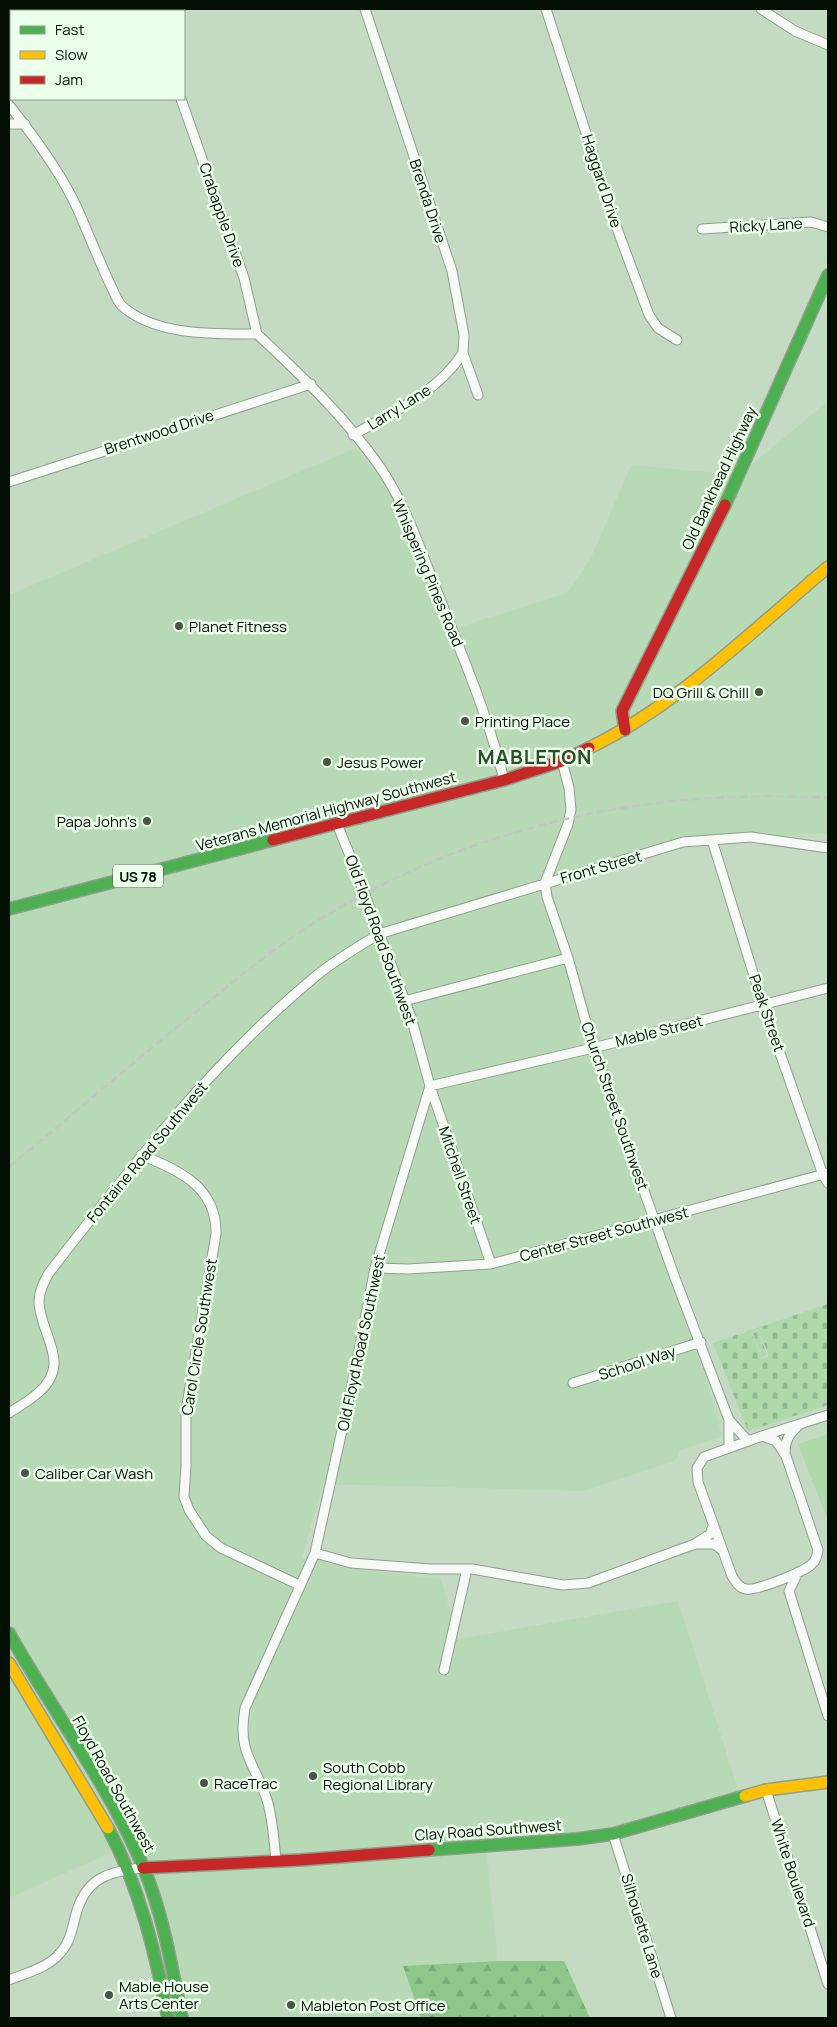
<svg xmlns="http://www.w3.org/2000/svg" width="837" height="2027" font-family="Manrope,sans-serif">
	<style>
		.built { fill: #b8d9b6 }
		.forest { fill: url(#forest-firs) }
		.cemetery { fill: url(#cemetery-stones); fill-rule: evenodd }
		.garden { fill: #aed9ab }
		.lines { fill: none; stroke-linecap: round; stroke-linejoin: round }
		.street-casing { stroke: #8f9f8d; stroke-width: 11 }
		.fast-casing { stroke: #8f9f8d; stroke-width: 14 }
		.slow-casing { stroke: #8f9f8d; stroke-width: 14 }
		.jam-casing { stroke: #8f9f8d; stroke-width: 14 }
		.street { stroke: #f6f9f6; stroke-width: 9 }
		.fast { stroke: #4caf50; stroke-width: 11 }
		.slow { stroke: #ffc107; stroke-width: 11 }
		.jam { stroke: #c62828; stroke-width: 11 }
		.rail { stroke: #c2c7c1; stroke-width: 2.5; stroke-dasharray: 8 4; stroke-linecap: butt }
		.street-bridge-casing { stroke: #8f9f8d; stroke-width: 11; stroke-linecap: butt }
		.street-bridge { stroke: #f6f9f6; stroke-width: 9 }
		.poi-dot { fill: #475646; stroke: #ebffea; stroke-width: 2 }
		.labels { text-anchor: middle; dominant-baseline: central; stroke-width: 5; stroke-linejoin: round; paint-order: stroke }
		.shield { fill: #ebffea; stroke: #495748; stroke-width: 1 }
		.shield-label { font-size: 14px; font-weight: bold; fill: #030f03 }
		.street-label { font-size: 15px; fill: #030f03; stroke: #ebffea }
		.poi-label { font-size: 15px; fill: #030f03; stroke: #ebffea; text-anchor: start }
		.district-label { font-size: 20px; font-weight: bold; letter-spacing: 1px; fill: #2d4e2b; stroke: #ebffea }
	</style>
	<defs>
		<pattern id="forest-firs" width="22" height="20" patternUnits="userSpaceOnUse" patternTransform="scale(1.25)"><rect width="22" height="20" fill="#8dc88a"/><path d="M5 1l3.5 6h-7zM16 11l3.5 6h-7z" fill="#78ab75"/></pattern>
		<pattern id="cemetery-stones" width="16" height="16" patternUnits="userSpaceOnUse" patternTransform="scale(1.25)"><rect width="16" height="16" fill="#aed9ab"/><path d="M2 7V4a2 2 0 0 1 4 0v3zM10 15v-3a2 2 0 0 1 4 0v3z" fill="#94b992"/></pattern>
	</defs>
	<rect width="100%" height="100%" fill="#c5dac3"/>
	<!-- built -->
	<path class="built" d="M828,401v432l-129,7 -54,14 -94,34 145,448 26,100 -42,14 -5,11 -91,30 -261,-7 -21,74 64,12 75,9 17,60 220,-38 61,191 -123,48 -63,-7 -67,12 12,116 -95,5 18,52h-253l-44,-171 -115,51v-1303l347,-147 45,56 52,125 114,-36 23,-33 41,-95 108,10z"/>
	<!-- forest -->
	<path class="forest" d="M498,1961h66l26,57h-169l-18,-52z"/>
	<!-- cemetery -->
	<path class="cemetery" d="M828,1304v101l-80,26 -35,-88zM758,1329l11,27 -7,3 -11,-27z
		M758,1331l9,24 -5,2 -9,-24z"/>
	<!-- garden -->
	<path class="garden" d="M828,1434v87l-30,-77z"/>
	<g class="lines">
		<defs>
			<path id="street" d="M149,9l1,2
				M365,9l87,262 12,64 -1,18 15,42
				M546,9l69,214 34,92 9,13 19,12
				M761,9l34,22 33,14
				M181,99l63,179 13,56
				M9,105c24,30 53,69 69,105 11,25 21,51 33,76 3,6 6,15 11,20 34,30 91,28 135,28 44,41 88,83 123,133 26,38 40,82 57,124 24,62 51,124 67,189
				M9,124h16
				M702,229l109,-7 17,5
				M353,435c40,-23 84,-42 110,-82
				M9,482l302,-98
				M562,761l7,27 2,22 -3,14 -23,59 2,14 21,61 25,90 82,230 54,142v27
				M337,824l16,39
				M712,840l51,165 60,170 5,8
				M404,1001l164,-43
				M141,1155c38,15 76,32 75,79l-30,177v55l-2,31 5,13 17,26 15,12 78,37
				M491,1264l-61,-178 163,-38 235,-60
				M375,1268l33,1 83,-5 337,-91
				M573,1383l128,-41
				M9,1413c9,-6 20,-12 29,-20 35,-30 2,-58 1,-91 0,-11 5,-20 10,-29 81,-105 164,-212 267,-297 19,-16 42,-29 63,-42l304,-92 68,-5 77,11
				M730,1421l18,20
				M762,1436l14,5 10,15 32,94c-1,6 -2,11 -6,14 -8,8 -56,27 -66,25 -7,-1 -11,-8 -14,-13l-34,-94 -1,-14 7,-11z
				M762,1436l66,-21
				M785,1453c0,-12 4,-19 13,-27
				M695,1544h19l8,6
				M315,1553l36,10 80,6h41l91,16 25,-2 107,-39 15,-10 3,-8
				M798,1572l-9,19 39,125
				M444,1670l23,-101
				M766,1790l62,194
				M613,1834l58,184
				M276,1861c-2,-20 -3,-42 -9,-61 -13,-39 -30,-47 -22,-92l70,-155 40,-182 20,-103 55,-182 -19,-69 -36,-95
				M9,1980c17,-7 39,-12 51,-27 9,-9 12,-23 15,-35 9,-39 32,-47 68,-50"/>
			<path id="fast" d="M725,505l103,-230
				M9,909l264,-69
				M9,1633c44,79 101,153 136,238 19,47 27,98 37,147
				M108,1828c32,60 47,124 60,190
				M429,1850l148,-11 36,-5 132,-38"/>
			<path id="slow" d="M589,748c90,-44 163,-117 239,-181
				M9,1663l99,165
				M745,1796l21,-6 62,-8"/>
			<path id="jam" d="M625,730l-3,-19 103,-206
				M273,840l231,-60 58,-19 27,-13
				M143,1868l157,-8 129,-10"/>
		</defs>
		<!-- street casing -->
		<use href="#street" class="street-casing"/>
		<!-- fast casing -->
		<use href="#fast" class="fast-casing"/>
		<!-- slow casing -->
		<use href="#slow" class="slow-casing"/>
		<!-- jam casing -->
		<use href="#jam" class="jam-casing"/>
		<!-- street -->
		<use href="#street" class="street"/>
		<!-- fast -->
		<use href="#fast" class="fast"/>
		<!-- slow -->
		<use href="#slow" class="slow"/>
		<!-- jam -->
		<use href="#jam" class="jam"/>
		<!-- rail -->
		<path class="rail" d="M9,1167c61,-50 121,-102 183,-152 36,-29 72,-59 111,-85 157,-102 340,-143 525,-132"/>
		<defs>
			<path id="street-bridge" d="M353,863l22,59"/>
		</defs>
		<!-- street-bridge casing -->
		<use href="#street-bridge" class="street-bridge-casing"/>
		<!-- street-bridge -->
		<use href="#street-bridge" class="street-bridge"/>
	</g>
	<!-- markers -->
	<g class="poi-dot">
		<circle cx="179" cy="626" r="5"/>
		<circle cx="759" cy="692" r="5"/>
		<circle cx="465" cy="721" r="5"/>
		<circle cx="327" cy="762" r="5"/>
		<circle cx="147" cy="821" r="5"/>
		<circle cx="25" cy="1473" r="5"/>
		<circle cx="313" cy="1776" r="5"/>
		<circle cx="204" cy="1783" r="5"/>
		<circle cx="109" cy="1995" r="5"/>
		<circle cx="291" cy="2005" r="5"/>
	</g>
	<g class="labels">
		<!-- shield labels -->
		<rect class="shield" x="113" y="864.5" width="50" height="23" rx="4"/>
		<g class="shield-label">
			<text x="138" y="876">US 78</text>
		</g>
		<!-- street labels -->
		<g class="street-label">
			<text transform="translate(602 181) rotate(72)">Haggard Drive</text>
			<text transform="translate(428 201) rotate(72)">Brenda Drive</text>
			<text transform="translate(222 215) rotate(71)">Crabapple Drive</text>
			<text transform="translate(766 225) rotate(-3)">Ricky Lane</text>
			<text transform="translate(399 407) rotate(-32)">Larry Lane</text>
			<text transform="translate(159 432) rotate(-18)">Brentwood Drive</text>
			<text transform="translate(719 478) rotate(-65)">Old Bankhead Highway</text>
			<text transform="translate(428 573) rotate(67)">Whispering Pines Road</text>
			<text transform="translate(326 811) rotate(-15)">Veterans Memorial Highway Southwest</text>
			<text transform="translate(601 867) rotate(-16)">Front Street</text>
			<text transform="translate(381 940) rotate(70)">Old Floyd Road Southwest</text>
			<text transform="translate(767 1013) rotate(71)">Peak Street</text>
			<text transform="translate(659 1031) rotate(-14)">Mable Street</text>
			<text transform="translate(615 1106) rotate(71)">Church Street Southwest</text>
			<text transform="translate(147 1152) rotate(-50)">Fontaine Road Southwest</text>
			<text transform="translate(460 1175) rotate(71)">Mitchell Street</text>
			<text transform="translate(604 1234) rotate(-15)">Center Street Southwest</text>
			<text transform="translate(199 1337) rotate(-81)">Carol Circle Southwest</text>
			<text transform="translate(361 1343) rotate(-78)">Old Floyd Road Southwest</text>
			<text transform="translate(637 1363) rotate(-18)">School Way</text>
			<text transform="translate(114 1784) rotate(61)">Floyd Road Southwest</text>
			<text transform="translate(488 1830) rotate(-4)">Clay Road Southwest</text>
			<text transform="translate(793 1873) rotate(72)">White Boulevard</text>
			<text transform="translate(642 1926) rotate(73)">Silhouette Lane</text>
		</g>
		<!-- poi labels -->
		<g class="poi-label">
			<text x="189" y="626">Planet Fitness</text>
			<text x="749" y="692" text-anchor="end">DQ Grill &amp; Chill</text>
			<text x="475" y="721">Printing Place</text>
			<text x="337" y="762">Jesus Power</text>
			<text x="137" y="821" text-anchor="end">Papa John's</text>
			<text x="35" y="1473">Caliber Car Wash</text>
			<text x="323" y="1767">South Cobb<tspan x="323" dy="17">Regional Library</tspan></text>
			<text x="214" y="1783">RaceTrac</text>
			<text x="119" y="1986">Mable House<tspan x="119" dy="17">Arts Center</tspan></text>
			<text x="301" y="2005">Mableton Post Office</text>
		</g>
		<!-- district labels -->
		<g class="district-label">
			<text x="535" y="756">MABLETON</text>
		</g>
	</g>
	<!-- border -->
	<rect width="837" height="2027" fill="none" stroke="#030f03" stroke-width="20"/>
	<!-- legend -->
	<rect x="10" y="10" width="175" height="90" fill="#ebffea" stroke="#8e9f8e"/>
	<rect x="20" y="26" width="25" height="8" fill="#4caf50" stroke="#8e9f8e"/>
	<text x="55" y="35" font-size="15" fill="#030f03">Fast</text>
	<rect x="20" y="51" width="25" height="8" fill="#ffc107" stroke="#8e9f8e"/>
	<text x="55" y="60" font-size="15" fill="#030f03">Slow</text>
	<rect x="20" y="76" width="25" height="8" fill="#c62828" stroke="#8e9f8e"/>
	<text x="55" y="85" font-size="15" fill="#030f03">Jam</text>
</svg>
